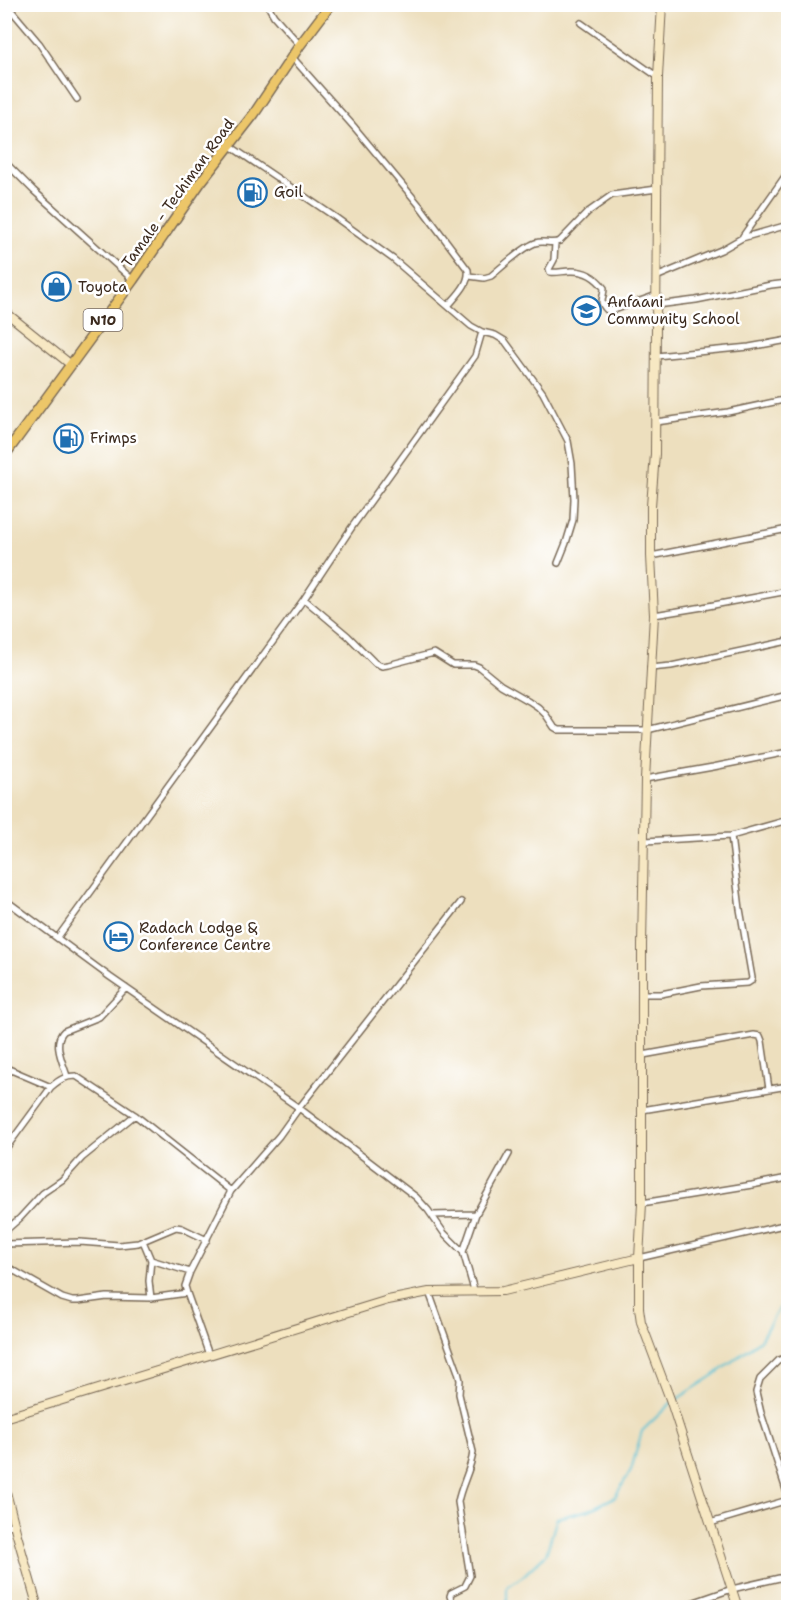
<svg xmlns="http://www.w3.org/2000/svg" width="793" height="1612" font-family="'Shantell Sans',sans-serif">
	<style>
		.lines { fill: none; stroke-linecap: round; stroke-linejoin: round }
		.stream { stroke: #57c0d3; stroke-width: 2 }
		.street-casing { stroke: #796956; stroke-width: 8 }
		.secondary-casing { stroke: #796956; stroke-width: 10 }
		.highway-casing { stroke: #796956; stroke-width: 12 }
		.street { stroke: #fff; stroke-width: 5 }
		.secondary { stroke: #f7e8c3; stroke-width: 8 }
		.highway { stroke: #ecc669; stroke-width: 9 }
		.labels { text-anchor: middle; dominant-baseline: central; stroke-width: 5; stroke-linejoin: round; paint-order: stroke }
		.shield { fill: #fff; stroke: #766a62; stroke-width: 1.5 }
		.shield-label { font-size: 14px; font-weight: bold; fill: #3b2a1e }
		.poi-label { font-size: 15px; fill: #3b2a1e; stroke: #fff; text-anchor: start }
		.street-label { font-size: 15px; fill: #3b2a1e; stroke: #fff }
	</style>
	<rect width="100%" height="100%" fill="#fff"/>
	<filter id="ink" filterUnits="userSpaceOnUse"><feTurbulence type="fractalNoise" baseFrequency=".0167" numOctaves="2"/><feDisplacementMap in="SourceGraphic" scale="12" xChannelSelector="R" yChannelSelector="G"/><feConvolveMatrix kernelMatrix="1 2 1 2 8 2 1 2 1" color-interpolation-filters="sRGB"/></filter>
	<filter id="wash" filterUnits="userSpaceOnUse"><feTurbulence type="fractalNoise" baseFrequency=".008" numOctaves="4" result="noise"/><feDisplacementMap in="SourceGraphic" scale="24" xChannelSelector="R" yChannelSelector="G"/><feGaussianBlur stdDeviation="1.35" result="paint"/><feColorMatrix in="noise" values="0 0 0 0 0 0 0 0 0 0 0 0 0 0 0 0 0 1.4 0 .05"/><feComposite in="paint" operator="in"/></filter>
	<g filter="url(#wash)">
		<rect width="100%" height="100%" fill="#eddfbe"/>
		<g class="lines">
			<!-- stream -->
			<path class="stream" d="M507,1608v-21l16,-11 23,-22 11,-36 32,-8 26,-13 16,-27 11,-39 29,-28 42,-27 47,-36 28,-47"/>
		</g>
	</g>
	<g filter="url(#ink)">
		<g class="lines">
			<defs>
				<path id="street" d="M6,4l33,39 38,56
					M267,4l7,12 26,29
					M581,23l77,54
					M292,57l63,71 65,78 48,64c2,14 -12,26 -20,36
					M4,161l30,30 99,89
					M743,236l45,-64
					M555,243l-1,17 -5,9 1,3c7,1 13,-1 20,-1 14,-1 26,6 34,17 0,11 -6,13 3,22h7l43,-15
					M469,276l15,2 7,-2c12,-10 31,-28 44,-33 9,-3 17,2 25,-2l28,-29 24,-17 45,-6
					M656,277l65,-27 21,-12 46,-13
					M657,305l39,-5 75,-15 17,-2
					M482,332l13,3 10,6 38,52 25,48 4,23 2,35 -1,21 -7,23 -8,20
					M656,356l93,-9 39,-7
					M656,422l72,-10 60,-13
					M651,556l137,-27
					M304,599l44,37 27,27 7,3 6,-1 46,-12 19,12h21l5,2 22,18 28,16 9,6 8,8 8,12 5,3h88l141,-35
					M654,615l49,-8 85,-16
					M650,668l21,-2 117,-25
					M645,779l68,-12 75,-15
					M645,841l86,-5 57,-16
					M4,899l106,78 189,131 117,89 12,13 16,23 19,19 11,38
					M58,937l246,-338 48,-72 123,-171 7,-24 -11,-6 -78,-67 -58,-42 -105,-71
					M643,994h18l40,-8 47,-3 3,-2 1,-3 -12,-69 -9,-73
					M643,1055l111,-20 6,1 2,5 7,48
					M4,1067l47,20
					M67,1076c-4,-13 -15,-34 -3,-45l35,-14 27,-29
					M642,1110l146,-24
					M4,1151l47,-64c8,-7 14,-11 25,-11l59,39 96,76
					M642,1203l110,-18 36,-7
					M432,1215l44,-1
					M4,1232l16,-14 23,-25 19,-13 20,-22 53,-43
					M143,1241l8,19 -2,21 2,17
					M4,1244l76,-2 39,3 19,-2 38,-16 6,1 25,12
					M463,1252l13,-38 33,-60
					M639,1258l149,-34
					M151,1260l39,12
					M4,1265l58,33 10,3h6l29,-4 44,1 36,-5
					M429,1292l29,80 2,8 -1,14 14,58c-2,18 -12,33 -15,50l12,74 -5,10 -14,7 -1,3 4,12
					M209,1355l-22,-62 -2,-7 5,-14 41,-81 48,-55 20,-28 162,-206
					M788,1357l-9,3 -19,19 -4,13 5,21 27,83
					M710,1523l78,-23
					M4,1527l11,-3
					M677,1608l55,-19 56,-13"/>
				<path id="secondary" d="M662,4l-4,73 -3,377 -4,52v50l3,59 -9,164 -3,166v258l-3,55v50l2,14 29,77 68,209
					M4,311l66,53
					M4,1418l384,-118 41,-8 74,-1 136,-33
					M4,1484l13,51 21,73"/>
				<path id="highway" d="M4,456l129,-176 67,-97 54,-69 46,-69 31,-41"/>
			</defs>
			<!-- street casing -->
			<use href="#street" class="street-casing"/>
			<!-- secondary casing -->
			<use href="#secondary" class="secondary-casing"/>
			<!-- highway casing -->
			<use href="#highway" class="highway-casing"/>
			<!-- street -->
			<use href="#street" class="street"/>
			<!-- secondary -->
			<use href="#secondary" class="secondary"/>
			<!-- highway -->
			<use href="#highway" class="highway"/>
		</g>
	</g>
	<!-- icons -->
	<defs>
		<symbol id="fuel-ring" viewBox="-11 -11 22 22"><circle r="9.5" fill="#fff" stroke="#1f6fb2" stroke-width="1.5"/><path d="M-5.5-6h7V0h2V4h1.3V-2.5L3-4.5l.8-.8L6-3V5H2.5V1h-1V6h-7ZM-4.2-4.7v3.2H.2V-4.7Z" fill="#1f6fb2"/></symbol>
		<symbol id="shop-ring" viewBox="-11 -11 22 22"><circle r="9.5" fill="#fff" stroke="#1f6fb2" stroke-width="1.5"/><path d="M-5-2.5h2.3a2.7 3.5 0 0 1 5.4 0H5L5.5 6h-11ZM-1.5-2.5h3a1.5 2.3 0 0 0-3 0Z" fill="#1f6fb2"/></symbol>
		<symbol id="school-ring" viewBox="-11 -11 22 22"><circle r="9.5" fill="#fff" stroke="#1f6fb2" stroke-width="1.5"/><path d="M0-5L7-2L0 1L-7-2ZM-4 1L0 2.5L4 1V4Q0 6-4 4Z" fill="#1f6fb2"/></symbol>
		<symbol id="hotel-ring" viewBox="-11 -11 22 22"><circle r="9.5" fill="#fff" stroke="#1f6fb2" stroke-width="1.5"/><path d="M-6-4.5h1.5V1H6V5H4.5V3h-9V5H-6ZM-4 0a1.8 1.8 0 1 1 3.6 0ZM.5 0V-2.5h3Q6-2.5 6 0Z" fill="#1f6fb2"/></symbol>
	</defs>
	<g fill-rule="evenodd">
		<use href="#fuel-ring" x="236" y="176" width="33" height="33"/>
		<use href="#shop-ring" x="40" y="270" width="33" height="33"/>
		<use href="#school-ring" x="570" y="294" width="33" height="33"/>
		<use href="#fuel-ring" x="52" y="422" width="33" height="33"/>
		<use href="#hotel-ring" x="102" y="920" width="33" height="33"/>
	</g>
	<g class="labels">
		<!-- shield labels -->
		<rect class="shield" x="83.5" y="309" width="39" height="22" rx="4.5"/>
		<g class="shield-label">
			<text x="103" y="320">N10</text>
		</g>
		<!-- poi labels -->
		<g class="poi-label">
			<text x="274" y="192">Goil</text>
			<text x="78" y="287">Toyota</text>
			<text x="607" y="302">Anfaani<tspan x="607" dy="17">Community School</tspan></text>
			<text x="90" y="438">Frimps</text>
			<text x="139" y="928">Radach Lodge &amp;<tspan x="139" dy="17">Conference Centre</tspan></text>
		</g>
		<!-- street labels -->
		<g class="street-label">
			<text transform="translate(178 193) rotate(-54)">Tamale - Techiman Road</text>
		</g>
	</g>
	<!-- margin -->
	<rect width="793" height="1612" fill="none" stroke="#fff" stroke-width="24"/>
</svg>
